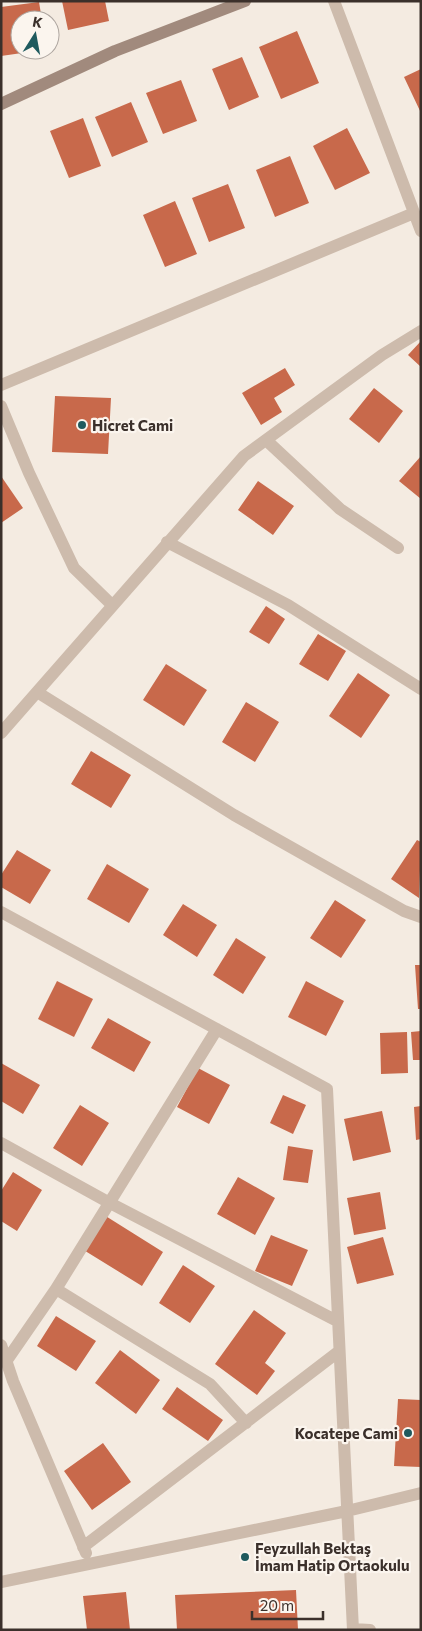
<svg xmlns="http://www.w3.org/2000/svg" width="422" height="1631" font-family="Commissioner,sans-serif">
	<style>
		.building { fill: #c8694b }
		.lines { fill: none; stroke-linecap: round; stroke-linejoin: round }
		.street { stroke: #cdbbac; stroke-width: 12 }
		.secondary { stroke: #a18a7d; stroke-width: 12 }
		.poi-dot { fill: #1f5a5e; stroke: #fbf5ee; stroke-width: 2 }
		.labels { text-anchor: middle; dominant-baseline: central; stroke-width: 4.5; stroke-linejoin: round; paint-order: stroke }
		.poi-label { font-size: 15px; font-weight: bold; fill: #3b302b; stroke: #fbf5ee; text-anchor: start }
	</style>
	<rect width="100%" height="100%" fill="#f4ebe1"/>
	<!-- building -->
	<path class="building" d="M62,1h43l4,20 -41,9z
		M39,2l3,18h-22v30l16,1 -35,5v-49z
		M297,31l22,52 -38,16 -22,-52z
		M242,57l17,40 -30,13 -17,-41z
		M421,69v44l-17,-36z
		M181,80l16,41 -34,13 -17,-41z
		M131,102l17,40 -36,15 -17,-40z
		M83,118l18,48 -32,12 -19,-47z
		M347,128l23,45 -35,17 -22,-44z
		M290,156l19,47 -34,14 -19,-47z
		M228,184l17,44 -36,14 -17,-44z
		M175,201l22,53 -32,13 -22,-52z
		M421,341v26l-13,-12z
		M285,368l10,17 -21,13 8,14 -21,13 -19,-32z
		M374,388l29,23 -24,32 -30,-24z
		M55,396l56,2 -3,56 -56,-2z
		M421,456v43l-22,-18z
		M1,476l22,32 -22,15z
		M258,481l36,25 -21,29 -35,-25z
		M266,606l19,13 -16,25 -20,-12z
		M318,634l28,17 -18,30 -29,-17z
		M166,664l41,26 -23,36 -41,-26z
		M358,673l32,22 -29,43 -32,-22z
		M246,702l33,20 -24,40 -33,-20z
		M91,751l40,24 -20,33 -40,-24z
		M417,840l4,2 -2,56 -28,-19z
		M17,850l34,20 -21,34 -29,-17v-12z
		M107,864l42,25 -20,34 -42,-24z
		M335,900l31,20 -25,38 -31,-20z
		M183,904l34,21 -20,32 -34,-22z
		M236,938l30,19 -23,37 -30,-19z
		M415,965h6v44h-3z
		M57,981l36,18 -19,38 -36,-18z
		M306,981l38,20 -18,35 -38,-19z
		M108,1018l43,24 -17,30 -43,-24z
		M421,1031v29h-8l-2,-28z
		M407,1032l1,41 -27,1 -1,-41z
		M1,1063l39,22 -17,29 -22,-13z
		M198,1068l32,17 -21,39 -32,-17z
		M283,1095l23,10 -13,29 -23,-11z
		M80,1105l29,18 -27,43 -29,-18z
		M421,1106v33l-5,1 -2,-33z
		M382,1111l9,41 -38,9 -9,-42z
		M288,1146l25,4 -5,33 -25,-3z
		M13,1172l29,18 -25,41 -16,-10v-30z
		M238,1177l37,21 -20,37 -38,-21z
		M380,1192l6,37 -32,6 -7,-37z
		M104,1215l59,37 -21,34 -60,-37z
		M271,1235l37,15 -16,36 -37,-15z
		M383,1237l11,38 -37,9 -10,-37z
		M183,1265l32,21 -25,37 -31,-20z
		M254,1310l32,23 -21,30 10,8 -18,24 -42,-31z
		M56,1316l40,25 -20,30 -39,-25z
		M120,1350l40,30 -24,34 -41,-31z
		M177,1387l46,33 -15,21 -46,-32z
		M398,1399l23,1v67l-27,-1z
		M103,1443l28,39 -39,28 -28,-39z
		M296,1590l2,40h-121l-2,-35z
		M126,1592l4,38h-43l-4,-34z"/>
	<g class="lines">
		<!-- street -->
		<path class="street" d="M334,1l87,230
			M1,385l413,-172
			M1,406l28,67 45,95 38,37
			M266,440l74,69 58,39
			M167,542l121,63 133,84
			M37,692l197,123 170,96 17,6
			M1,733l243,-277 138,-101 39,-24
			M1,912l326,177 26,541
			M1,1143l107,59 229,119
			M56,1289l154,95 36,39
			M1,1345l12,36 73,172
			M7,1360l49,-71 161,-260
			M83,1547l255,-195
			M1,1582l346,-71 74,-18
			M353,1629l17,1"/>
		<!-- secondary -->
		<path class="secondary" d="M1,104l114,-53 130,-50"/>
	</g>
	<!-- markers -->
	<g class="poi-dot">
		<circle cx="82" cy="425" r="5"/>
		<circle cx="408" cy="1433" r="5"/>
		<circle cx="245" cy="1557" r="5"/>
	</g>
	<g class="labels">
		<!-- poi labels -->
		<g class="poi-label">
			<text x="92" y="425">Hicret Cami</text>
			<text x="398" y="1433" text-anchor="end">Kocatepe Cami</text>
			<text x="255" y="1548">Feyzullah Bektaş<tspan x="255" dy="17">İmam Hatip Ortaokulu</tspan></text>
		</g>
	</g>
	<!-- border -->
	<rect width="422" height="1631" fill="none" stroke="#3b302b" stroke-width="5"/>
	<!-- north arrow -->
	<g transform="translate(35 35) rotate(11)"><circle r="24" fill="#fbf5ee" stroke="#aea6a0"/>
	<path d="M0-4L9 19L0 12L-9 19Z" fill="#1f5a5e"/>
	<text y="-8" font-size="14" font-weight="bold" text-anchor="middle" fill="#3b302b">K</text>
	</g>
	<!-- scale -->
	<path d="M252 1611v8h71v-8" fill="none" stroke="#3b302b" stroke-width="2.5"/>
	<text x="260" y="1611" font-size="15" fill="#3b302b" stroke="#fbf5ee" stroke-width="4" paint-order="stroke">20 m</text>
</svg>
